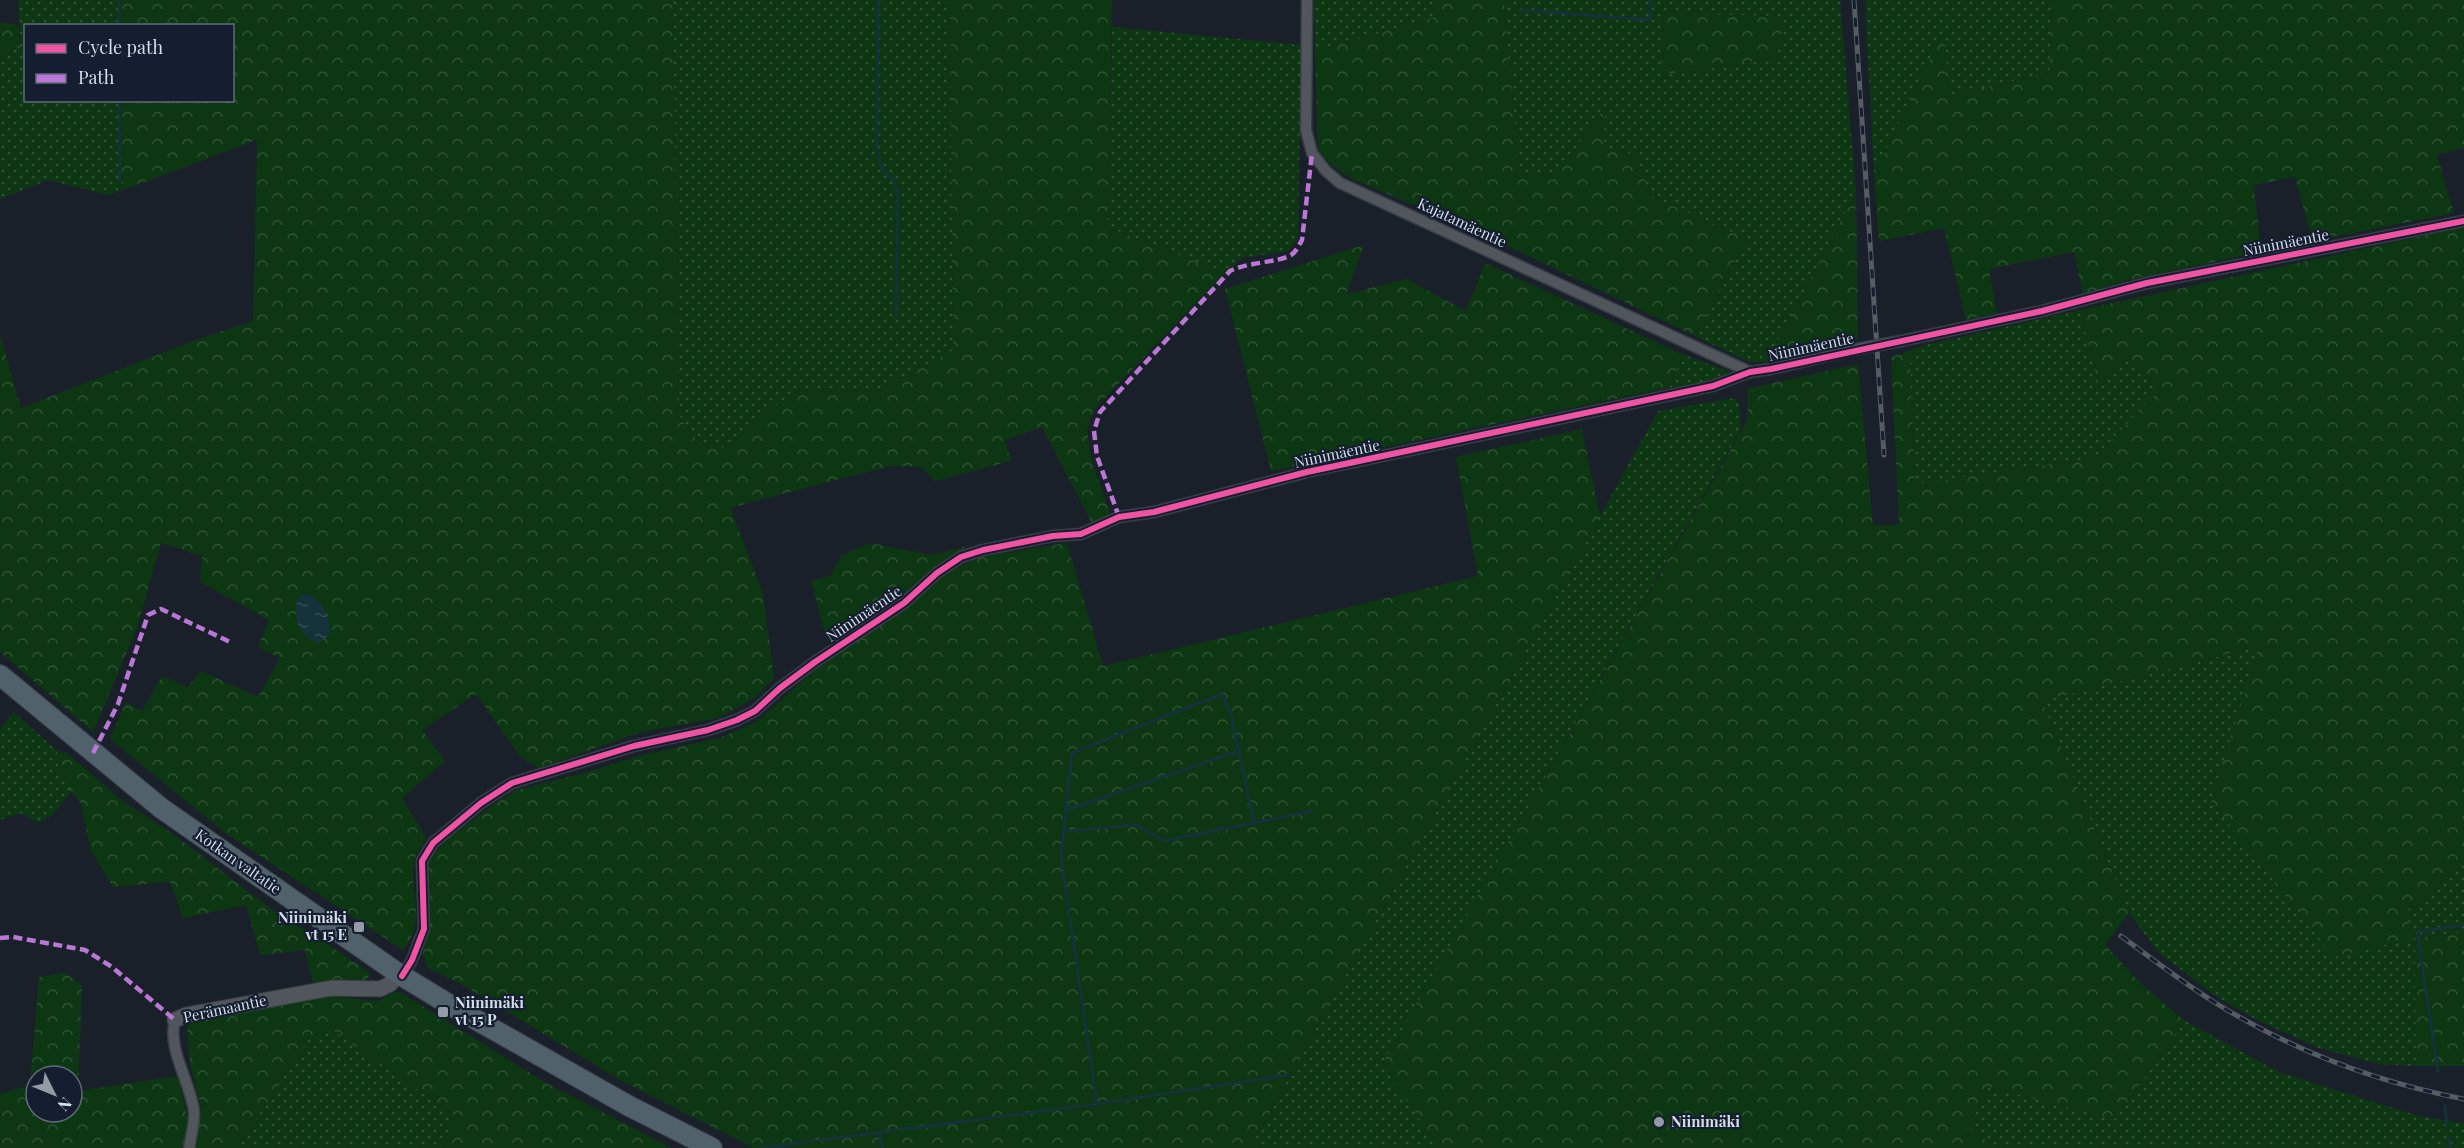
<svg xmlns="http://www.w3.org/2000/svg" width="2464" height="1148" font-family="'Playfair Display',serif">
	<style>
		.grass { fill: url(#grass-dots); fill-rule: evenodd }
		.forest { fill: url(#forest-crowns); fill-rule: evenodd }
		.water { fill: url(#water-ripples) }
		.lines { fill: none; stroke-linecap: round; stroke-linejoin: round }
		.stream { stroke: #133239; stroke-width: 3 }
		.street-casing { stroke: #383c45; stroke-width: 13 }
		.secondary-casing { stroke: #383c45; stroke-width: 17 }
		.highway-casing { stroke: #383c45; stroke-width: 22 }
		.street { stroke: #51555c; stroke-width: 10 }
		.secondary { stroke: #51555c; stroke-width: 15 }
		.highway { stroke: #50616b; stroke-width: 20 }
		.rail-casing { stroke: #565c63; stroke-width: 5 }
		.rail { stroke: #141e30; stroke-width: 3; stroke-dasharray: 9; stroke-linecap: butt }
		.street-bridge-casing { stroke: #383c45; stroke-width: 13; stroke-linecap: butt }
		.street-bridge { stroke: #51555c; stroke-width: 10 }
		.quiet { stroke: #ba77d6; stroke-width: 4.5; stroke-dasharray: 9 4.5; stroke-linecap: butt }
		.cycleway-casing { stroke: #141e30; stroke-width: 10 }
		.cycleway { stroke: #f153a3; stroke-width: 6 }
		.poi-dot { fill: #949ba6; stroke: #141e30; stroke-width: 2 }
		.labels { text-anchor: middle; stroke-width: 4.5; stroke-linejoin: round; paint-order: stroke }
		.street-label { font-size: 15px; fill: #d5dde9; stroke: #141e30 }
		.poi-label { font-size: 15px; font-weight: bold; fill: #d5dde9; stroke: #141e30; text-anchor: start }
	</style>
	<defs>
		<pattern id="grass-dots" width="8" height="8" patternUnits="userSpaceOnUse" patternTransform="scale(1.5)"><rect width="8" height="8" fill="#0d3612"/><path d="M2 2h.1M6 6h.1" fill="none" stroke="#2f5334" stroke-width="1.8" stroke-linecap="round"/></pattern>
		<pattern id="forest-crowns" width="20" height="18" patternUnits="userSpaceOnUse" patternTransform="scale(1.5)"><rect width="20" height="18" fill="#0d3612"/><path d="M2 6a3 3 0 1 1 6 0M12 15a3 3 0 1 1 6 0" fill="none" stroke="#2f5334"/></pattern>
		<pattern id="water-ripples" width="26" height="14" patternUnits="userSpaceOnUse" patternTransform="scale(1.5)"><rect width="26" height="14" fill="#133239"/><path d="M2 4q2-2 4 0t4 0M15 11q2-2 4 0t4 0" fill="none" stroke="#344f56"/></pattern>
	</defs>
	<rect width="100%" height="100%" fill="#1a202a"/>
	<!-- grass -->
	<g class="grass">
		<polygon points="18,0 121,0 121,25 26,26 26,100 122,101 123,190 108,195 48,180 0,199 0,55 21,47"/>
		<path d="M 673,0 L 950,0 L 953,351 L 876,392 L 795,391 L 720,450 C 696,441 690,436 679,414 Z"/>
		<polygon points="1314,0 1435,0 1434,18 1315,51"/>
		<path d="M 1504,0 L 1840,0 L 1856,192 L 1767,362 L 1749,362 L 1695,336 L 1747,239 L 1651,196 L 1636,154 L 1604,149 L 1604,109 L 1557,175 L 1519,175 ZM 1663,15 L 1663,14 L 1785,16 L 1777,57 L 1697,71 L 1662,74 Z"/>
		<polygon points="1865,0 2052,0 2049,73 1950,95 1943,33 1874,174"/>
		<polygon points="1112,27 1301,45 1298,239 1288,251 1242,258 1225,273 1107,227"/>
		<polygon points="2080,310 2099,386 2126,358 2160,389 2094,458 1915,484 1910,364 1926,345"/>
		<polygon points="1684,355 1731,372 1726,379 1667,388"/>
		<polygon points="1735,398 1739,404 1741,429 1548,771 1517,1148 1250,1148 1658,411"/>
		<polygon points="2260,646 2211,802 2415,938 2405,912 2464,865 2464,932 2415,938 2416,1066 2379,1064 2319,1048 2257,1020 2216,996 2159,953 2129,913 2042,701"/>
		<path d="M 14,712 L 57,751 C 56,768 62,777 72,791 L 51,816 L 38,823 L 21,813 L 0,820 L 0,729 Z"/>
		<polygon points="2185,1021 2279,1072 2422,1117 2464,1123 2464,1148 1999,1148 1967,1128 1989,1087 2115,1119"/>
		<polygon points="334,1031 454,1115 444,1148 237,1148 309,1038"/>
	</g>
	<!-- forest -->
	<g class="forest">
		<path d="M 121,0 L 673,0 L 679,414 C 690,436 696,441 719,450 L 795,391 L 876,392 L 953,350 L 950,0 L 1112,0 L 1107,227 L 1225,273 L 1094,409 L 1087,429 L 1091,459 L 1111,517 L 1092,523 L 1042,427 L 1005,440 L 1011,461 L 935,481 L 921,467 L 890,466 L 730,508 L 763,593 L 774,678 L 756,697 L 719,718 L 641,732 L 539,768 L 521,758 L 476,694 L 422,730 L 445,761 L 402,798 L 426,838 C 422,846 415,855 414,864 C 409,897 428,920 403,950 L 228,835 L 110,739 L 126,702 L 142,711 L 162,676 L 188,687 L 201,671 L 258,697 L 280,658 L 258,647 L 269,620 L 200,582 L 202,556 L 161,543 L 137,628 L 93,732 L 0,652 L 0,334 L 21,408 L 201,338 L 253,321 L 257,140 L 123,190 L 122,101 L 232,100 L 232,26 L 121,25 Z"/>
		<polygon points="1435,0 1504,0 1519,174 1557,174 1605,108 1604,149 1636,154 1651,196 1747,239 1695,336 1483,234 1352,179 1332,166 1318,150 1315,51 1433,18"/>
		<polygon points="2052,0 2464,0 2464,148 2437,155 2454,213 2312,241 2295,177 2254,185 2261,252 2123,281 2083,295 2074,252 1989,269 1997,313 1966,320 1944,228 1879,241 1874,174 1944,32 1950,95 2049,73"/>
		<polygon points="1663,14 1785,16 1777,57 1697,71 1661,74"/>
		<polygon points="0,22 18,25 21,47 0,55"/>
		<polygon points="1856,192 1858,339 1767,362"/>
		<polygon points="2464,227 2464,865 2405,912 2415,938 2464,932 2464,1066 2416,1066 2415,938 2334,957 2211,802 2259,646 2042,701 2129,913 2105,945 2141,984 2185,1021 2115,1119 1989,1087 1967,1128 1999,1148 1439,1148 1382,1065 1748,419 1747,389 1858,364 1873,525 1899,525 1891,357 1926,345 1910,364 1915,484 2094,458 2160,389 2126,358 2099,387 2080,310"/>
		<polygon points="1364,245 1346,294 1406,279 1466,311 1485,263 1684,355 1667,388 1271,471 1225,289"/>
		<polygon points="1582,429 1600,517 1250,1148 754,1148 620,1080 463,985 428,968 423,954 429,927 428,862 445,841 493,805 516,790 588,772 642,755 720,738 758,721 816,669 909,606 950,571 981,557 1067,543 1103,666 1478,576 1456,457"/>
		<polygon points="870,543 932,555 967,546 937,565 903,597 827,641 811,581 830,576 842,555"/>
		<polygon points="57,751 67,753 120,799 173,834 279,915 311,933 370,973 367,980 314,986 305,950 260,955 246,905 183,918 170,882 113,887 91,851 81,804 60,775 57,761"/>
		<path d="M 65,973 L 82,985 L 78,1091 L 178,1076 L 188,1120 L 182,1148 L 0,1148 L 0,1094 L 30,1085 L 39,977 ZM 36,1076 L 72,1076 L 72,1112 L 36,1112 Z"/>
		<polygon points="400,992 546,1083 672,1148 444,1148 454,1115 334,1031 309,1039 237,1148 194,1148 202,1110 190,1065 187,1026 194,1021 330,996 378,1001 392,993"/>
	</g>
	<!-- water -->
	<path class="water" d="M 309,594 C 324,601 328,617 331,633 L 319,643 C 298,637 291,614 299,596 Z"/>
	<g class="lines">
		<!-- stream -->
		<g class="stream">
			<polyline points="119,0 119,26"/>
			<polyline points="878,0 877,149 882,170 894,181 898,193 896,316"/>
			<polyline points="1521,10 1650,20 1651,0"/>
			<polyline points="119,100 120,180"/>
			<polyline points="1067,810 1238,751"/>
			<polyline points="1065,831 1138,825 1164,841 1312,811"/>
			<polyline points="2438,1071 2417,932 2464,925"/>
			<polyline points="1097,1104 1061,856 1072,753 1222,694 1231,715 1254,823"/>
			<polyline points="2445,1106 2447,1126"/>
			<polyline points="879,1132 882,1148"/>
			<polyline points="2449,1137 2450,1148"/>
			<polyline points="760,1148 1097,1104 1288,1075"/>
		</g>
		<defs>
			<g id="street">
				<polyline points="1307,0 1306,130 1312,153 1326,171 1340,183 1750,372"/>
				<polyline points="1901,341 2042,311 2147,283 2464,221"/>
				<polyline points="402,976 412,960 424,929 422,861 433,843 481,803 512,783 634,746 708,730 737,720 755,711 780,688 815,662 904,603 937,573 961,557 983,550 1053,536 1081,534 1119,517 1154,512 1307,472 1713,386 1750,372 1771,369 1852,350"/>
				<path d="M 175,1020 C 167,1049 190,1081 194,1111 C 195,1122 191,1137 189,1148"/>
			</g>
			<polyline id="secondary" points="175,1020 186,1015 332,988 380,989 390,984 399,974"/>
			<polyline id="highway" points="0,675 161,808 399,974 450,1005 629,1106 712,1148"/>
		</defs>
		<!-- street casing -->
		<use href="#street" class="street-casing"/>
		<!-- secondary casing -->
		<use href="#secondary" class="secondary-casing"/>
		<!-- highway casing -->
		<use href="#highway" class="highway-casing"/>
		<!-- street -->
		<use href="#street" class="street"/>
		<!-- secondary -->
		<use href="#secondary" class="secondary"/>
		<!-- highway -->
		<use href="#highway" class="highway"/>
		<defs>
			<g id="rail">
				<polyline points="1854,0 1884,455"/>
				<path d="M 2121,936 C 2152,959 2182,982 2214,1002 C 2291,1050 2375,1082 2464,1099"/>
			</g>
		</defs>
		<!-- rail casing -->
		<use href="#rail" class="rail-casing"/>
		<!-- rail -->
		<use href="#rail" class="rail"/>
		<defs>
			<polyline id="street-bridge" points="1852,350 1901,341"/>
		</defs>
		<!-- street-bridge casing -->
		<use href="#street-bridge" class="street-bridge-casing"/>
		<!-- street-bridge -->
		<use href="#street-bridge" class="street-bridge"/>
		<!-- quiet -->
		<g class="quiet">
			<path d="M 1119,517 L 1097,456 L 1094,431 L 1100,412 L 1230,271 C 1248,262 1276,263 1291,255 C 1296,252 1299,245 1302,240 L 1312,153"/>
			<polyline points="93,753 118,704 148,615 161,609 230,642"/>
			<polyline points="0,938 13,937 85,950 112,967 175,1020"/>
		</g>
		<defs>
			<polyline id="cycleway" points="402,976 412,960 424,929 422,861 433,843 481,803 512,783 634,746 708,730 737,720 755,711 780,688 815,662 904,603 937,573 961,557 983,550 1053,536 1081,534 1119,517 1154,512 1307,472 1713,386 1750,372 1771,369 2042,311 2147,283 2464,221"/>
		</defs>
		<!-- cycleway casing -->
		<use href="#cycleway" class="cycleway-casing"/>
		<!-- cycleway -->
		<use href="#cycleway" class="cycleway"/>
	</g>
	<!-- markers -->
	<g class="poi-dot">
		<rect x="353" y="921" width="12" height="12" rx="3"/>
		<rect x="437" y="1006" width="12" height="12" rx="3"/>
		<circle cx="1659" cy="1122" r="6"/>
	</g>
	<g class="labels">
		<!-- street labels -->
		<g class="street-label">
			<text transform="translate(1462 223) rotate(25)" y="5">Kajatamäentie</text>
			<text transform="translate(2286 243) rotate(-11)" y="5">Niinimäentie</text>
			<text transform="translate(1811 347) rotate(-12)" y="5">Niinimäentie</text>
			<text transform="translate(1337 454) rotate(-12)" y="5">Niinimäentie</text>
			<text transform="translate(864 614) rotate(-34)" y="5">Niinimäentie</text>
			<text transform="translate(238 862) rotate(35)" y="5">Kotkan valtatie</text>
			<text transform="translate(225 1009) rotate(-12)" y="5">Perämaantie</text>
		</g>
		<!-- poi labels -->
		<g class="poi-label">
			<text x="347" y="923" text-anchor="end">Niinimäki<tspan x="347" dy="17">vt 15 E</tspan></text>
			<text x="455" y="1008">Niinimäki<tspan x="455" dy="17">vt 15 P</tspan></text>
			<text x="1671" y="1127">Niinimäki</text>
		</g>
	</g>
	<!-- legend -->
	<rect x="24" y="24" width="210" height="78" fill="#141e30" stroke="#616a7a" stroke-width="1.5"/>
	<rect x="36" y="44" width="30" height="9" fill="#f153a3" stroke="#616a7a" stroke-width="1.5"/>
	<text x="78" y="54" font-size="18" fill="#d5dde9">Cycle path</text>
	<rect x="36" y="74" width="30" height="9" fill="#ba77d6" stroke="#616a7a" stroke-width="1.5"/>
	<text x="78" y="84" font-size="18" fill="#d5dde9">Path</text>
	<!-- north arrow -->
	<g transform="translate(54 1094) rotate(133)"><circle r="28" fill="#141e30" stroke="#616a7a" stroke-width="1.5"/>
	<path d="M0-4.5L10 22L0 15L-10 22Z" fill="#949ba6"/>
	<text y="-9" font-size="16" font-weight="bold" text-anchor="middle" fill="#d5dde9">N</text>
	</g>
</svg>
